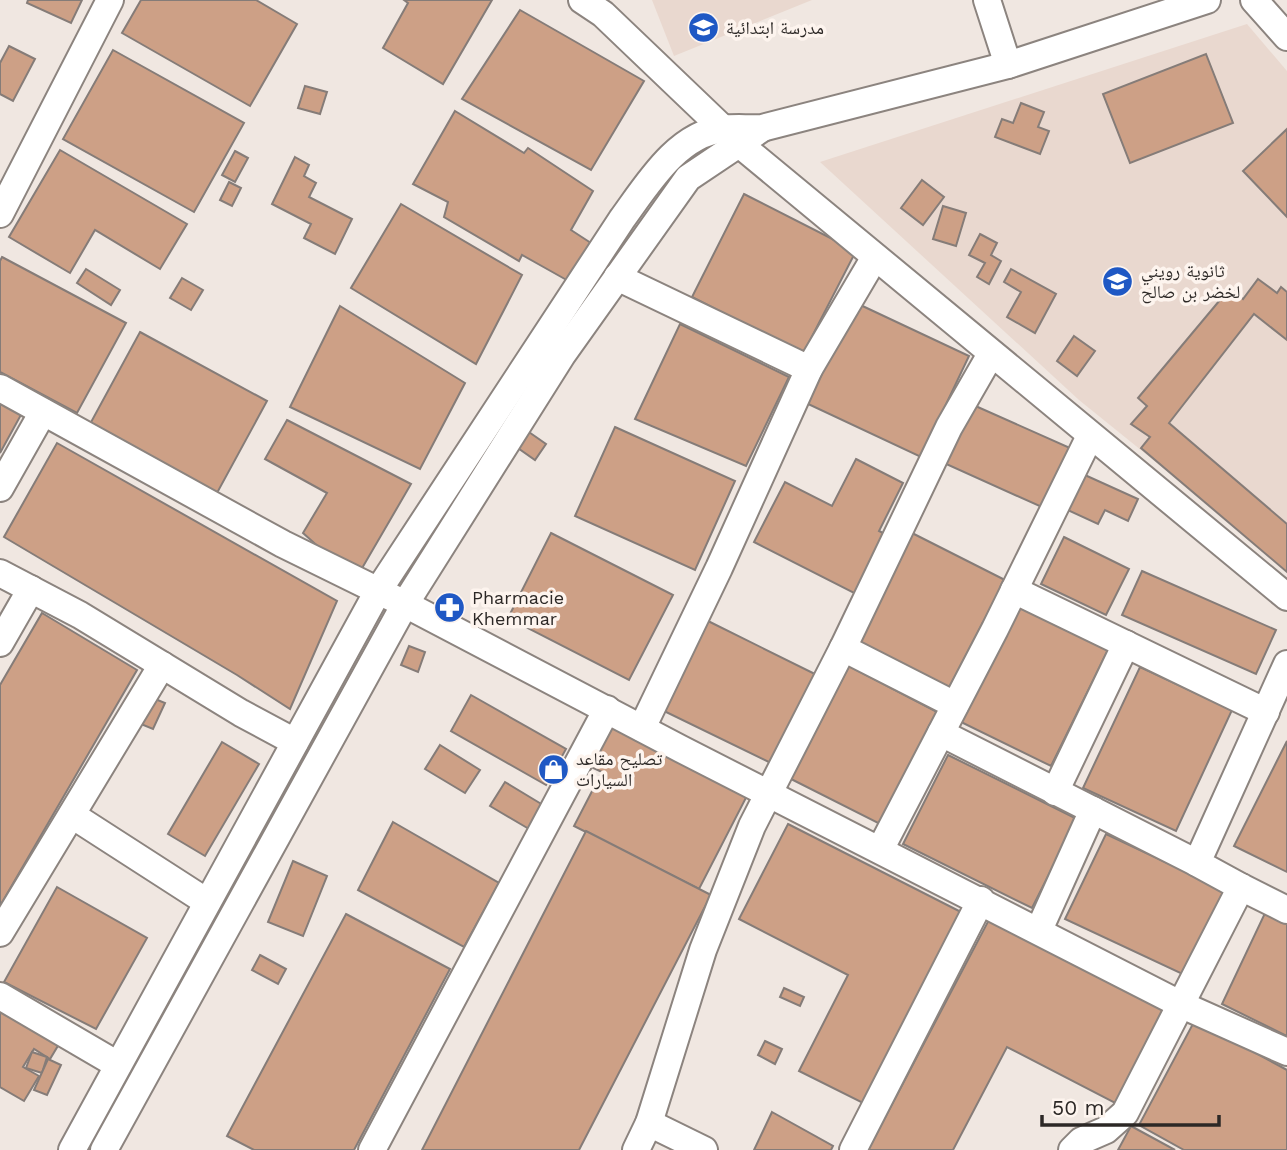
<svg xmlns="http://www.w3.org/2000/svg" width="1287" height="1150" font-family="'Work Sans','Noto Naskh Arabic',sans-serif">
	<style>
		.built { fill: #e9d8cf }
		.building { fill: #cda086; stroke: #857c78; stroke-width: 2 }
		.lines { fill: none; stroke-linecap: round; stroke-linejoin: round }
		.minor-casing { stroke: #8c847f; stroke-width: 30 }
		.minor { stroke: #fff; stroke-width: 26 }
		.labels { text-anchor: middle; stroke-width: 7; stroke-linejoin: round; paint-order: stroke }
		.poi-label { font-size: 18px; fill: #2c2826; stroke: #fdf4ee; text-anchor: start }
	</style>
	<rect width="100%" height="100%" fill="#f0e7e1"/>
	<!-- built -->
	<g class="built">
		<polygon points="652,0 812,0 674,56"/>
		<polygon points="1247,24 1287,71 1287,568 1079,400 820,162"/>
	</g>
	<!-- building -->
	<g class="building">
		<polygon points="28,0 82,0 71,23 27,3"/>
		<polygon points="141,0 256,0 297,24 250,106 122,33"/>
		<polygon points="404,0 492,0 443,84 383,48 408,3"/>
		<polygon points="520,10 644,81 591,170 462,99"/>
		<polygon points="9,46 35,59 13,101 0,94 0,63"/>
		<polygon points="113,50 244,123 194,212 63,139"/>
		<polygon points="1206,54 1233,123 1130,163 1103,94"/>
		<polygon points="305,86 327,92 320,114 298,108"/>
		<polygon points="1021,103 1044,112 1038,127 1049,131 1040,154 995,137 1002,119 1013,123"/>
		<polygon points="455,111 524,153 528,148 593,191 571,230 594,245 572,283 522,255 519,261 444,217 448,202 413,184"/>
		<polygon points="1287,129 1287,217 1243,171"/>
		<polygon points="60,150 187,224 160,269 95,230 70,273 9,237"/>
		<polygon points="235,151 248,158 235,182 222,175"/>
		<polygon points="295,157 309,165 304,176 316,183 309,197 352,219 335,254 304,238 311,224 272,204"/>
		<polygon points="922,180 944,197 923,225 901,208"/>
		<polygon points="229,182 241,188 232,206 220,200"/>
		<polygon points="744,194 856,251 803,354 692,297"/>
		<polygon points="401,204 522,275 476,364 351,288"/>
		<polygon points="943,206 966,213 956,246 933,239"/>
		<polygon points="980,234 997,243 991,255 1001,261 989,284 977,277 985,263 969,255"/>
		<polygon points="2,257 126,323 77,413 0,372 0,261"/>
		<polygon points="86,269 120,290 111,305 77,283"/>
		<polygon points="1011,269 1056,294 1035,333 1007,317 1021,292 1004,282"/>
		<polygon points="182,278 203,290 191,310 170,298"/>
		<polygon points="1258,279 1277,293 1281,287 1287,292 1287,340 1254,314 1169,423 1287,524 1287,572 1141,448 1150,437 1131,424 1147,406 1138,398 1230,288 1243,299"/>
		<polygon points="854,302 969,356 921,457 806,403"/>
		<polygon points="340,306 465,383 420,469 290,407"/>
		<polygon points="680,324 789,377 746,466 635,419"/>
		<polygon points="140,332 267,401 217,493 90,424"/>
		<polygon points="1074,336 1095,351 1077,376 1057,361"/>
		<polygon points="0,401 22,413 0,453"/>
		<polygon points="971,404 1070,448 1044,508 944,463"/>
		<polygon points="287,420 411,484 361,570 322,550 303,533 327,493 265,459"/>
		<polygon points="615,427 735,481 695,570 575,516"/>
		<polygon points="526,430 546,444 535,460 515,446"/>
		<polygon points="57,443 337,601 290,709 237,675 4,537"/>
		<polygon points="856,459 903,483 879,531 889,536 858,595 754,542 785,482 832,506"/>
		<polygon points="1076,471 1138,499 1128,521 1105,510 1098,524 1059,506"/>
		<polygon points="551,533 673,595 629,680 508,618"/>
		<polygon points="912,533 1005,580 947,692 854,645"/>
		<polygon points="1064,537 1129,569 1106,615 1041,584"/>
		<polygon points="1142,571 1276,630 1256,674 1122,615"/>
		<polygon points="1020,602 1110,646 1051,766 961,722"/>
		<polygon points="42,613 137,670 0,906 0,685"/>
		<polygon points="708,621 821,677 777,766 664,711"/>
		<polygon points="409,646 425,652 418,672 401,665"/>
		<polygon points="849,666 941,714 884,826 791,779"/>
		<polygon points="1140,667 1232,710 1176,831 1083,788"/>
		<polygon points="471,695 566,749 546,785 451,731"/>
		<polygon points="148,696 165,703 153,729 136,722"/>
		<polygon points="612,717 751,788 699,889 574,826 602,772 587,765"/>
		<polygon points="1287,741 1287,872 1234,846"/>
		<polygon points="222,742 259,764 205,856 168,834"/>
		<polygon points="440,745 480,770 465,793 425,769"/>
		<polygon points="948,755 1077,819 1032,908 903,844"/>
		<polygon points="505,782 543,805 529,829 490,806"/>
		<polygon points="393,822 499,883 464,947 358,890"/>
		<polygon points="788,824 961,912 863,1103 799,1071 848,975 739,919"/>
		<polygon points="586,831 711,895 579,1150 422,1150"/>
		<polygon points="1106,834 1231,893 1191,978 1065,919"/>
		<polygon points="293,861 327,876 303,936 268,922"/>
		<polygon points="57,887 147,938 96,1029 4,982"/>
		<polygon points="1266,911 1287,921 1287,1036 1222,1004"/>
		<polygon points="346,914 450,969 354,1150 254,1150 227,1136"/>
		<polygon points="992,914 1170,1008 1119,1105 1007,1047 953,1150 868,1150"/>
		<polygon points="260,955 286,969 278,984 252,970"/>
		<polygon points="784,988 804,997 800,1006 780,997"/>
		<polygon points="0,1010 59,1044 50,1059 34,1049 23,1067 39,1076 24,1101 0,1087"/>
		<polygon points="1195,1020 1287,1070 1287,1150 1184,1150 1139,1125"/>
		<polygon points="765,1041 782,1049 775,1064 758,1055"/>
		<polygon points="32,1052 47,1057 42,1073 26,1068"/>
		<polygon points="48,1059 61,1065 47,1095 34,1090"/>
		<polygon points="772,1112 833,1146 831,1150 754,1150"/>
		<polygon points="1131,1126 1175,1150 1118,1150"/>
	</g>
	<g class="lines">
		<defs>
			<g id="minor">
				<polyline points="582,0 603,14 738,143 1287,597"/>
				<polyline points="987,0 1008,65"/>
				<polyline points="1254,0 1287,37"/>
				<polyline points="0,214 110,0"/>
				<polyline points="617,277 809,369"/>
				<polyline points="0,388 283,544 405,604 681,749 1182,1005 1287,1052"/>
				<polyline points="0,488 43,412"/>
				<polyline points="0,573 80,615 241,713 295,742"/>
				<polyline points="1014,590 1266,712"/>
				<polyline points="0,643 31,589"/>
				<polyline points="843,648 955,705"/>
				<polyline points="642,728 719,568 809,369 875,257"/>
				<polyline points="941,733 1197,863"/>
				<polyline points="1055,792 1126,644"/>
				<polyline points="72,815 207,902"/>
				<polyline points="880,850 995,629 1090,436"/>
				<polyline points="1241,887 1287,910"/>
				<polyline points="1039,930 1093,810"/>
				<polyline points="0,933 162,665"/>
				<polyline points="0,996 118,1065"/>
				<polyline points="649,1123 704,1150"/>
				<path d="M 72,1150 L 378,591 L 622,219 C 647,185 677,134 723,129 C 736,127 749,129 762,128 L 1008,65 L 1207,0"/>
				<polyline points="104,1150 405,604 562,355 688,178 761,129"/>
				<polyline points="372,1150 607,709"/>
				<polyline points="636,1150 649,1123 703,950 752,826 843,648 949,427 991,354"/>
				<polyline points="853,1150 981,900"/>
				<polyline points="1072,1150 1081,1141 1106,1130 1125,1113 1241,887 1197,863 1287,664"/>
			</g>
		</defs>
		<!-- minor casing -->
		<use href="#minor" class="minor-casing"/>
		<!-- minor -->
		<use href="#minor" class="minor"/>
	</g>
	<!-- icons -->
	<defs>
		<symbol id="school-disc" viewBox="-11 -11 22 22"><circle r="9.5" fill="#1f58c4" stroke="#fdf4ee"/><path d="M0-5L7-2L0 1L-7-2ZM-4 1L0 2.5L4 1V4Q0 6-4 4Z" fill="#fff"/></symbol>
		<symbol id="pharmacy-disc" viewBox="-11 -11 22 22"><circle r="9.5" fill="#1f58c4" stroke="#fdf4ee"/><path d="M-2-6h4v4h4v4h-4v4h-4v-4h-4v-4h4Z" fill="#fff"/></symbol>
		<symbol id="shop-disc" viewBox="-11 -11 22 22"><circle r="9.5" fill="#1f58c4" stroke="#fdf4ee"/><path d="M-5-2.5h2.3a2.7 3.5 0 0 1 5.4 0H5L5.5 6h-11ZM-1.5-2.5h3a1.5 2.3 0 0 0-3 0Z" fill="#fff"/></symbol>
	</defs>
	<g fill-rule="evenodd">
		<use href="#school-disc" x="686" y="10" width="35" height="35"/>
		<use href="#school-disc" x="1100" y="264" width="35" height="35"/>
		<use href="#pharmacy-disc" x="432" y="590" width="35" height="35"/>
		<use href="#shop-disc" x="536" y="752" width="35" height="35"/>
	</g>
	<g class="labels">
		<!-- poi labels -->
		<g class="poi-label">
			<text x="726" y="34">مدرسة ابتدائية</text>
			<text x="1141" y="277">ثانوية رويني<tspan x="1141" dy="21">لخضر بن صالح</tspan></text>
			<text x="472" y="604">Pharmacie<tspan x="472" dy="21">Khemmar</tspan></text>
			<text x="576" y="765">تصليح مقاعد<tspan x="576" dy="21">السيارات</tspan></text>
		</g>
	</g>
	<!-- scale -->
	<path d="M1042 1115v10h177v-10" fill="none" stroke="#2c2826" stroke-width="3.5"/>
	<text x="1052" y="1115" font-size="21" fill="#2c2826" stroke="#fdf4ee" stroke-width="5" paint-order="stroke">50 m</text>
</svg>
